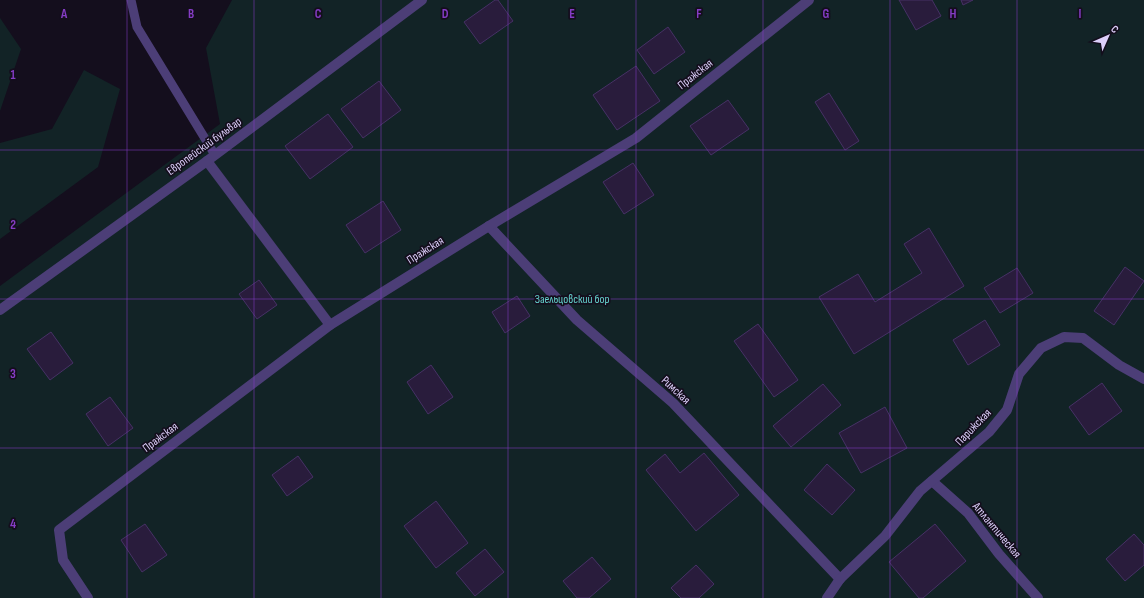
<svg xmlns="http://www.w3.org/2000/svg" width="1144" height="598" font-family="'Sofia Sans Condensed',sans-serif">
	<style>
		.green { fill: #122326 }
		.building { fill: #291c3c; stroke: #463165 }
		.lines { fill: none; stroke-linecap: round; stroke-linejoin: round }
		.lane { stroke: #4c3e77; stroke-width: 9 }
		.street { stroke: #4c3e77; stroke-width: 10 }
		.grid { fill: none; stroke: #853cc5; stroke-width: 1; stroke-opacity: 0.55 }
		.labels { text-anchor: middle; stroke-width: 3.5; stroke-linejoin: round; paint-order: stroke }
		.street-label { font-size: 12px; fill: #ddcffa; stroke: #140e1d }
		.park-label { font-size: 12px; fill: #64d1cc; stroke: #140e1d }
		.grid-label { font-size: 13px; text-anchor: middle; font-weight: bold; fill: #853cc5; stroke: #140e1d; stroke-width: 3.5; stroke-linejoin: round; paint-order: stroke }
	</style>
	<rect width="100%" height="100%" fill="#140e1d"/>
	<!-- green -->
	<g class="green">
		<polygon points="232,0 1144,0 1144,598 0,598 0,286 220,124 206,48"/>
		<polygon points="0,18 21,49 0,111"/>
		<polygon points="84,70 120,89 98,167 0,239 0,143 52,129"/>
	</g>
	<!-- building -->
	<g class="building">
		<polygon points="495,0 498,0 513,21 480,44 464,22"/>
		<polygon points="899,0 932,0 941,16 916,30"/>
		<polygon points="961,0 973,0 963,5"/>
		<polygon points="668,27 685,52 654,74 637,50"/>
		<polygon points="636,66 660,101 617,130 593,95"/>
		<polygon points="379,81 401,110 363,138 341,109"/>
		<polygon points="829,93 859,141 845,150 815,102"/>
		<polygon points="728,100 749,129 711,155 690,126"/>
		<polygon points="328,114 353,147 310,179 285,146"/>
		<polygon points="633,163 654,195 624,214 603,182"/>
		<polygon points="383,201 401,230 365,253 346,225"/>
		<polygon points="929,228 964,286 854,354 819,297 858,274 875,302 922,273 904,244"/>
		<polygon points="1125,267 1144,281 1114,325 1094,311"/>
		<polygon points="1017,268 1033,293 1000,313 984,288"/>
		<polygon points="259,280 277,305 257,319 239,294"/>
		<polygon points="517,296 530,316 505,333 492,312"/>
		<polygon points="985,320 1000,345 968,365 953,340"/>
		<polygon points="758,324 798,380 774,397 734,341"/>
		<polygon points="51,332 73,363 50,380 27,349"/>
		<polygon points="431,365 453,397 428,414 407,382"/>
		<polygon points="1102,383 1122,411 1089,435 1069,407"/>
		<polygon points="823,384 841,405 791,447 773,426"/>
		<polygon points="110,397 133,428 108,446 86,414"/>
		<polygon points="885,407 907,448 861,473 839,433"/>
		<polygon points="704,453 739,495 696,531 646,470 665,454 680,473"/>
		<polygon points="298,456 313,477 287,496 272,475"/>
		<polygon points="827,464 855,490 832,515 804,490"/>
		<polygon points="436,501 468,543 436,568 404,526"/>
		<polygon points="145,524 167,555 142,572 121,540"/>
		<polygon points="935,524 966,561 923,598 919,598 889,562"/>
		<polygon points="1134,534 1144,545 1144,565 1125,581 1106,559"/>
		<polygon points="485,549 504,572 475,596 456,573"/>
		<polygon points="592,557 611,579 589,598 577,598 563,581"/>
		<polygon points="696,565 714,584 699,598 681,598 671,588"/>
	</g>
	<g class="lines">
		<!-- lane -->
		<polyline class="lane" points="131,0 137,27 215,155"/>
		<!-- street -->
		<g class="street">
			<polyline points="207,161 330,325"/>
			<polyline points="489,226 577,320 673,403 840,579"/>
			<polyline points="0,310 207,161 422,0"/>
			<polyline points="932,481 968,513 999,554 1038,598"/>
			<polyline points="88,598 63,560 59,530 330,325 489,226 636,138 809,0"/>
			<polyline points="827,598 840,579 885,536 920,491 989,432 1007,410 1019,374 1041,348 1064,337 1083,338 1119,365 1144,379"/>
		</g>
	</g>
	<!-- grid -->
	<path class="grid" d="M 127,0 L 127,598M 254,0 L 254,598M 381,0 L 381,598M 508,0 L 508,598M 636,0 L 636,598M 763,0 L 763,598M 890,0 L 890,598M 1017,0 L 1017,598M 0,150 L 1144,150M 0,299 L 1144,299M 0,448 L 1144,448"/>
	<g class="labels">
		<!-- street labels -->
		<g class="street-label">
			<text transform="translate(695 74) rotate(-38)" y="4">Пражская</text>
			<text transform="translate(204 146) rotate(-36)" y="4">Европейский бульвар</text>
			<text transform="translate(425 250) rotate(-32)" y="4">Пражская</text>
			<text transform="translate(676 390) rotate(43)" y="4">Римская</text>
			<text transform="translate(973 427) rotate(-46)" y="4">Парижская</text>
			<text transform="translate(160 437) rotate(-37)" y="4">Пражская</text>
			<text transform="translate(997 530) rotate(50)" y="4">Атлантическая</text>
		</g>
		<!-- park labels -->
		<g class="park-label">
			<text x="572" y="303">Заельцовский бор</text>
		</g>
	</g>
	<g class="grid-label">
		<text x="64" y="18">A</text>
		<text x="191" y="18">B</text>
		<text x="318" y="18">C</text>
		<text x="445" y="18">D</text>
		<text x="572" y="18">E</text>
		<text x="699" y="18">F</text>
		<text x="826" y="18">G</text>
		<text x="953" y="18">H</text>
		<text x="1080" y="18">I</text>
		<text x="13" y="79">1</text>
		<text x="13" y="229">2</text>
		<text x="13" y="378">3</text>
		<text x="13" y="528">4</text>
	</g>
	<!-- north arrow -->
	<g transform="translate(1108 36) rotate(45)" stroke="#140e1d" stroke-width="3" paint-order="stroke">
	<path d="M0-3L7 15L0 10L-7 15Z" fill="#ddcffa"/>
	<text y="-6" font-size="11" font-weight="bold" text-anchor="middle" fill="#ddcffa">С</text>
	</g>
</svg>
